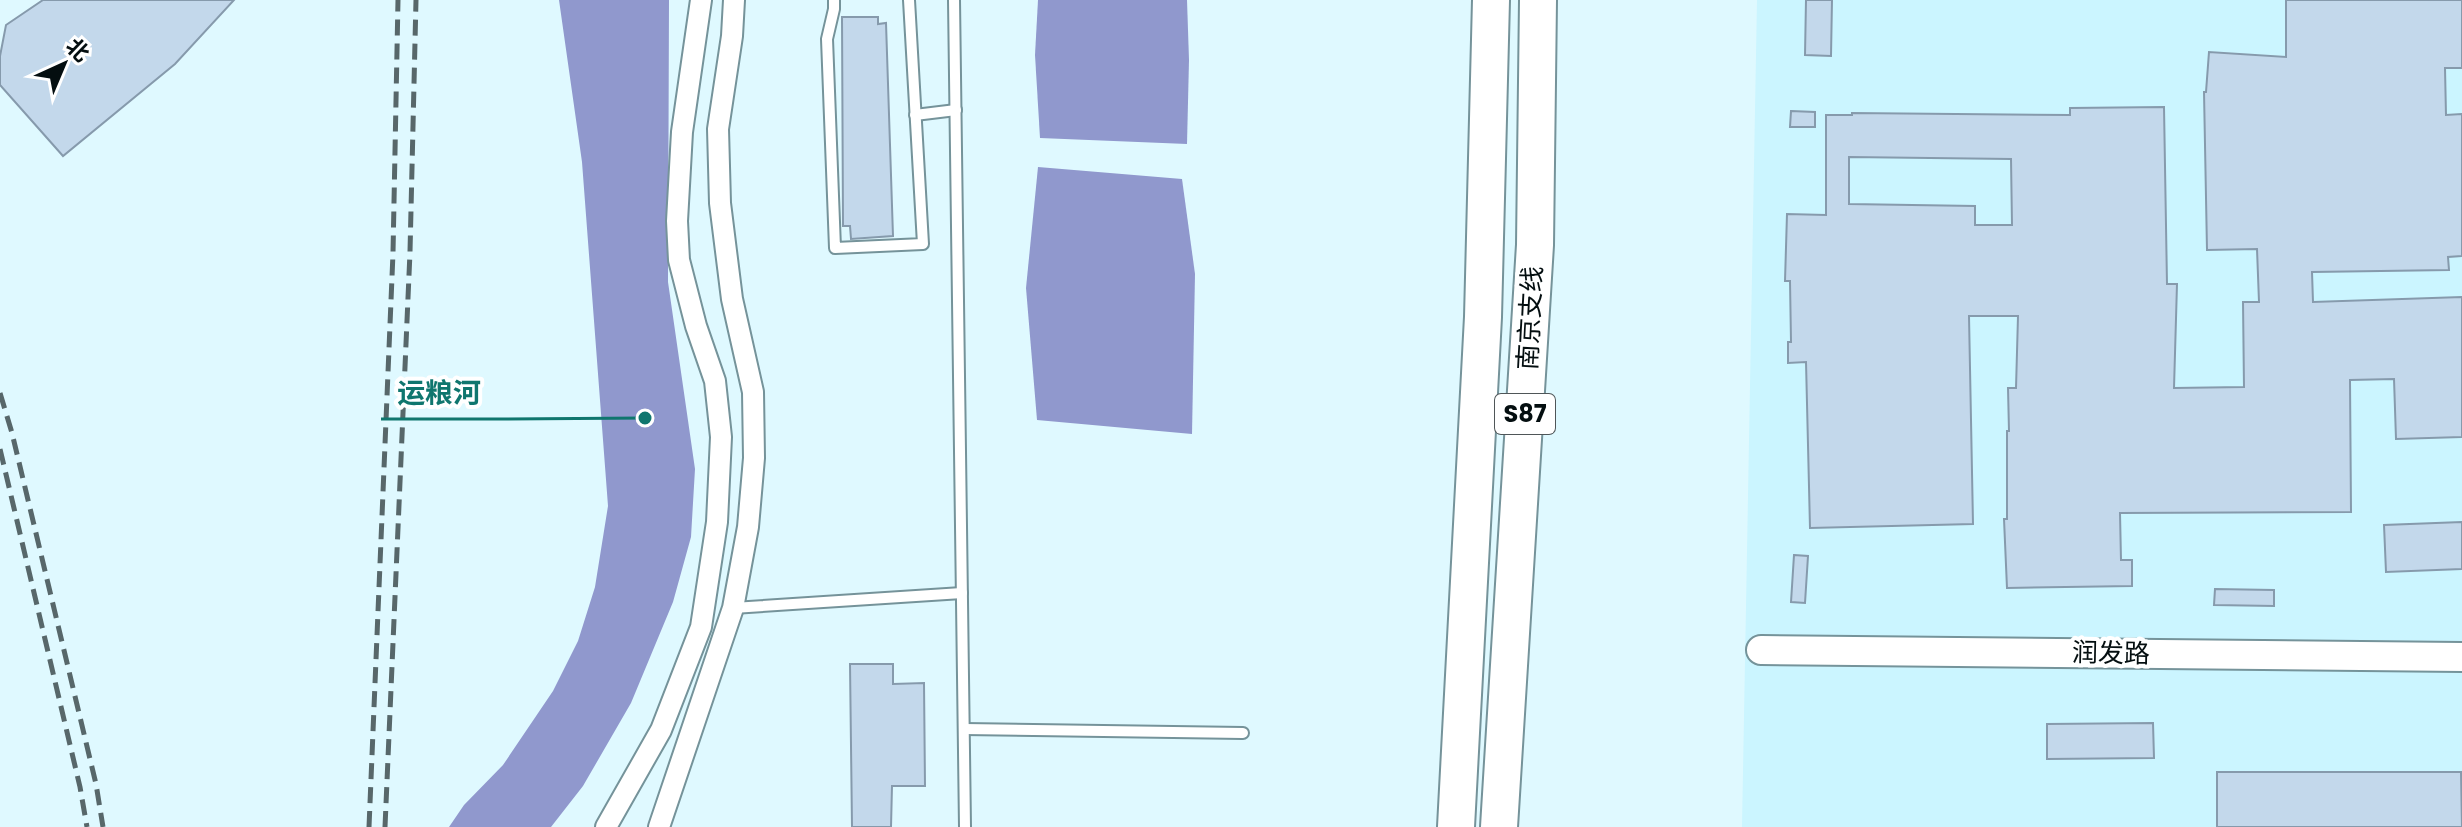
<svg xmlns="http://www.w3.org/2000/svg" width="2462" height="827" font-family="Poppins,'Noto Sans SC',sans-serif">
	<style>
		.built { fill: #cbf5ff }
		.water { fill: #9098cd }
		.building { fill: #c3d8eb; stroke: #869aac; stroke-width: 2; fill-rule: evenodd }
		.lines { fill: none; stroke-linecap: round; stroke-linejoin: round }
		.lane-casing { stroke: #75939a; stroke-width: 14 }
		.street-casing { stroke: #75939a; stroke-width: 24 }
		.secondary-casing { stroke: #75939a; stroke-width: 32 }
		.highway-casing { stroke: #75939a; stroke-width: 40 }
		.lane { stroke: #fff; stroke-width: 10 }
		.street { stroke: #fff; stroke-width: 20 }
		.secondary { stroke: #fff; stroke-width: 28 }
		.highway { stroke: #fff; stroke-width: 36 }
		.rail { stroke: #57676a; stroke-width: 5; stroke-dasharray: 16 8; stroke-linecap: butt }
		.labels { text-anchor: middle; stroke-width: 8; stroke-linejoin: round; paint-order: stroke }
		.shield { fill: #fff; stroke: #4f5658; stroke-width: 2 }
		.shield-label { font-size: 24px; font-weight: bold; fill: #040e10 }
		.street-label { font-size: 26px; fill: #040e10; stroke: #fff }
		.leader { fill: none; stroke: #0f766e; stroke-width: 3 }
		.callout-dot { fill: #0f766e; stroke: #fff; stroke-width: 3 }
		.callout-label { font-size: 28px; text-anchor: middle; font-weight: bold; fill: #0f766e; stroke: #fff; stroke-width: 8; stroke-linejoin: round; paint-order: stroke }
	</style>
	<rect width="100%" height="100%" fill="#dff9ff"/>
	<!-- built -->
	<polygon class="built" points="1757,0 2462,0 2462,827 1742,827"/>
	<!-- water -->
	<g class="water">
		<polygon points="559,0 669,0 668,282 695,469 691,537 673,602 631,703 583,786 551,827 449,827 464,805 503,765 553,691 578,641 595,587 608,506 582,162"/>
		<polygon points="1038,0 1187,0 1189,60 1187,144 1040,138 1035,55"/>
		<polygon points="1038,167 1182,179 1195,274 1192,434 1037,420 1026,288"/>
	</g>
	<!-- building -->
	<g class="building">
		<polygon points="43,0 234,0 175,64 63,156 0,85 0,56 6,25"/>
		<polygon points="1806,0 1832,0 1831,56 1805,55"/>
		<path d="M 2286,0 L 2462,0 L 2462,68 L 2445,68 L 2446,115 L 2462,114 L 2462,256 L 2448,257 L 2449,270 L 2312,272 L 2313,302 L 2462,297 L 2462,437 L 2396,439 L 2394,379 L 2350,380 L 2351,512 L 2120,513 L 2121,560 L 2132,560 L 2132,586 L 2007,588 L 2004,519 L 2007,519 L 2007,431 L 2009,431 L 2008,388 L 2016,388 L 2018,316 L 1969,316 L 1973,524 L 1810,528 L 1806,362 L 1788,363 L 1788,342 L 1791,342 L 1790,281 L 1785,281 L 1787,214 L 1826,215 L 1826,115 L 1852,115 L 1852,113 L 2070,115 L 2070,108 L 2164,107 L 2167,284 L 2177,284 L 2174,388 L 2244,387 L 2243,302 L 2259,302 L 2257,249 L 2207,250 L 2204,92 L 2206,92 L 2209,52 L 2286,57 ZM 1849,157 L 2011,159 L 2012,225 L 1975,225 L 1975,206 L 1849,204 Z"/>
		<polygon points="842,17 878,17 878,24 886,23 893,236 851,239 850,226 843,226"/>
		<polygon points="1791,111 1815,112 1815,127 1790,127"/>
		<polygon points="2462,522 2462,569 2386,572 2384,525"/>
		<polygon points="1794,555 1808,556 1805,603 1791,602"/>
		<polygon points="2215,589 2274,590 2274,606 2214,605"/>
		<polygon points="850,664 893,664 893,684 924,683 925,786 892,786 891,827 852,827"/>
		<polygon points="2153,723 2154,758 2047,759 2047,724"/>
		<polygon points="2217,772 2461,772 2462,827 2217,827"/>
	</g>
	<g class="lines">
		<defs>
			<g id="lane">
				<polyline points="834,0 834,9 827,39 835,248 923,244 909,0"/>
				<polyline points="954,0 965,827"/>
				<polyline points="915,115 956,110"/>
				<polyline points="733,608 962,593"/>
				<polyline points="964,729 1243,733"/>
			</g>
			<g id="street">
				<polyline points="606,827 661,730 701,627 717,522 721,437 715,381 696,326 679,260 677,221 682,132 701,0"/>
				<polyline points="659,827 733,608 748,527 754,458 753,392 732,299 720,203 718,129 732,36 734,0"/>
			</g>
			<polyline id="secondary" points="1761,650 2462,657"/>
			<g id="highway">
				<polyline points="1456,827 1483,317 1491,0"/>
				<polyline points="1499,827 1535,245 1538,0"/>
			</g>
		</defs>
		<!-- lane casing -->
		<use href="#lane" class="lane-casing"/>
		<!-- street casing -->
		<use href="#street" class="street-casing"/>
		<!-- secondary casing -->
		<use href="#secondary" class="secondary-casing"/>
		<!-- highway casing -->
		<use href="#highway" class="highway-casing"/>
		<!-- lane -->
		<use href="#lane" class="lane"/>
		<!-- street -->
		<use href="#street" class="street"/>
		<!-- secondary -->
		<use href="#secondary" class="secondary"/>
		<!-- highway -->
		<use href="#highway" class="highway"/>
		<!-- rail -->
		<g class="rail">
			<polyline points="0,393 12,433 96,784 103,827"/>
			<polyline points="0,449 80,787 87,827"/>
			<polyline points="369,827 393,253 398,0"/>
			<polyline points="385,827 410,252 416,0"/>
		</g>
	</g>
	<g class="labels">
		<!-- shield labels -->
		<rect class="shield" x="1495" y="394" width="60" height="40" rx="6"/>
		<g class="shield-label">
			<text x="1525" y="422">S87</text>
		</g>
		<!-- street labels -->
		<g class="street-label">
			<text transform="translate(1530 318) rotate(-87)" y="9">南京支线</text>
			<text transform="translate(2111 653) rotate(1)" y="9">润发路</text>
		</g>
	</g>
	<!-- callouts -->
	<path class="leader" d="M645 418L497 419H381"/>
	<circle class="callout-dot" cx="645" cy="418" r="8"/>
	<g class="callout-label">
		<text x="439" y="403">运粮河</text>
	</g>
	<!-- north arrow -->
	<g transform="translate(64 64) rotate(44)" stroke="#ffffff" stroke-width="6" paint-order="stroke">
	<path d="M0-6L14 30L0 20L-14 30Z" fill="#040e10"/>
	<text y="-12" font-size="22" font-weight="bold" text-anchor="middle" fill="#040e10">北</text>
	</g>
</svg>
